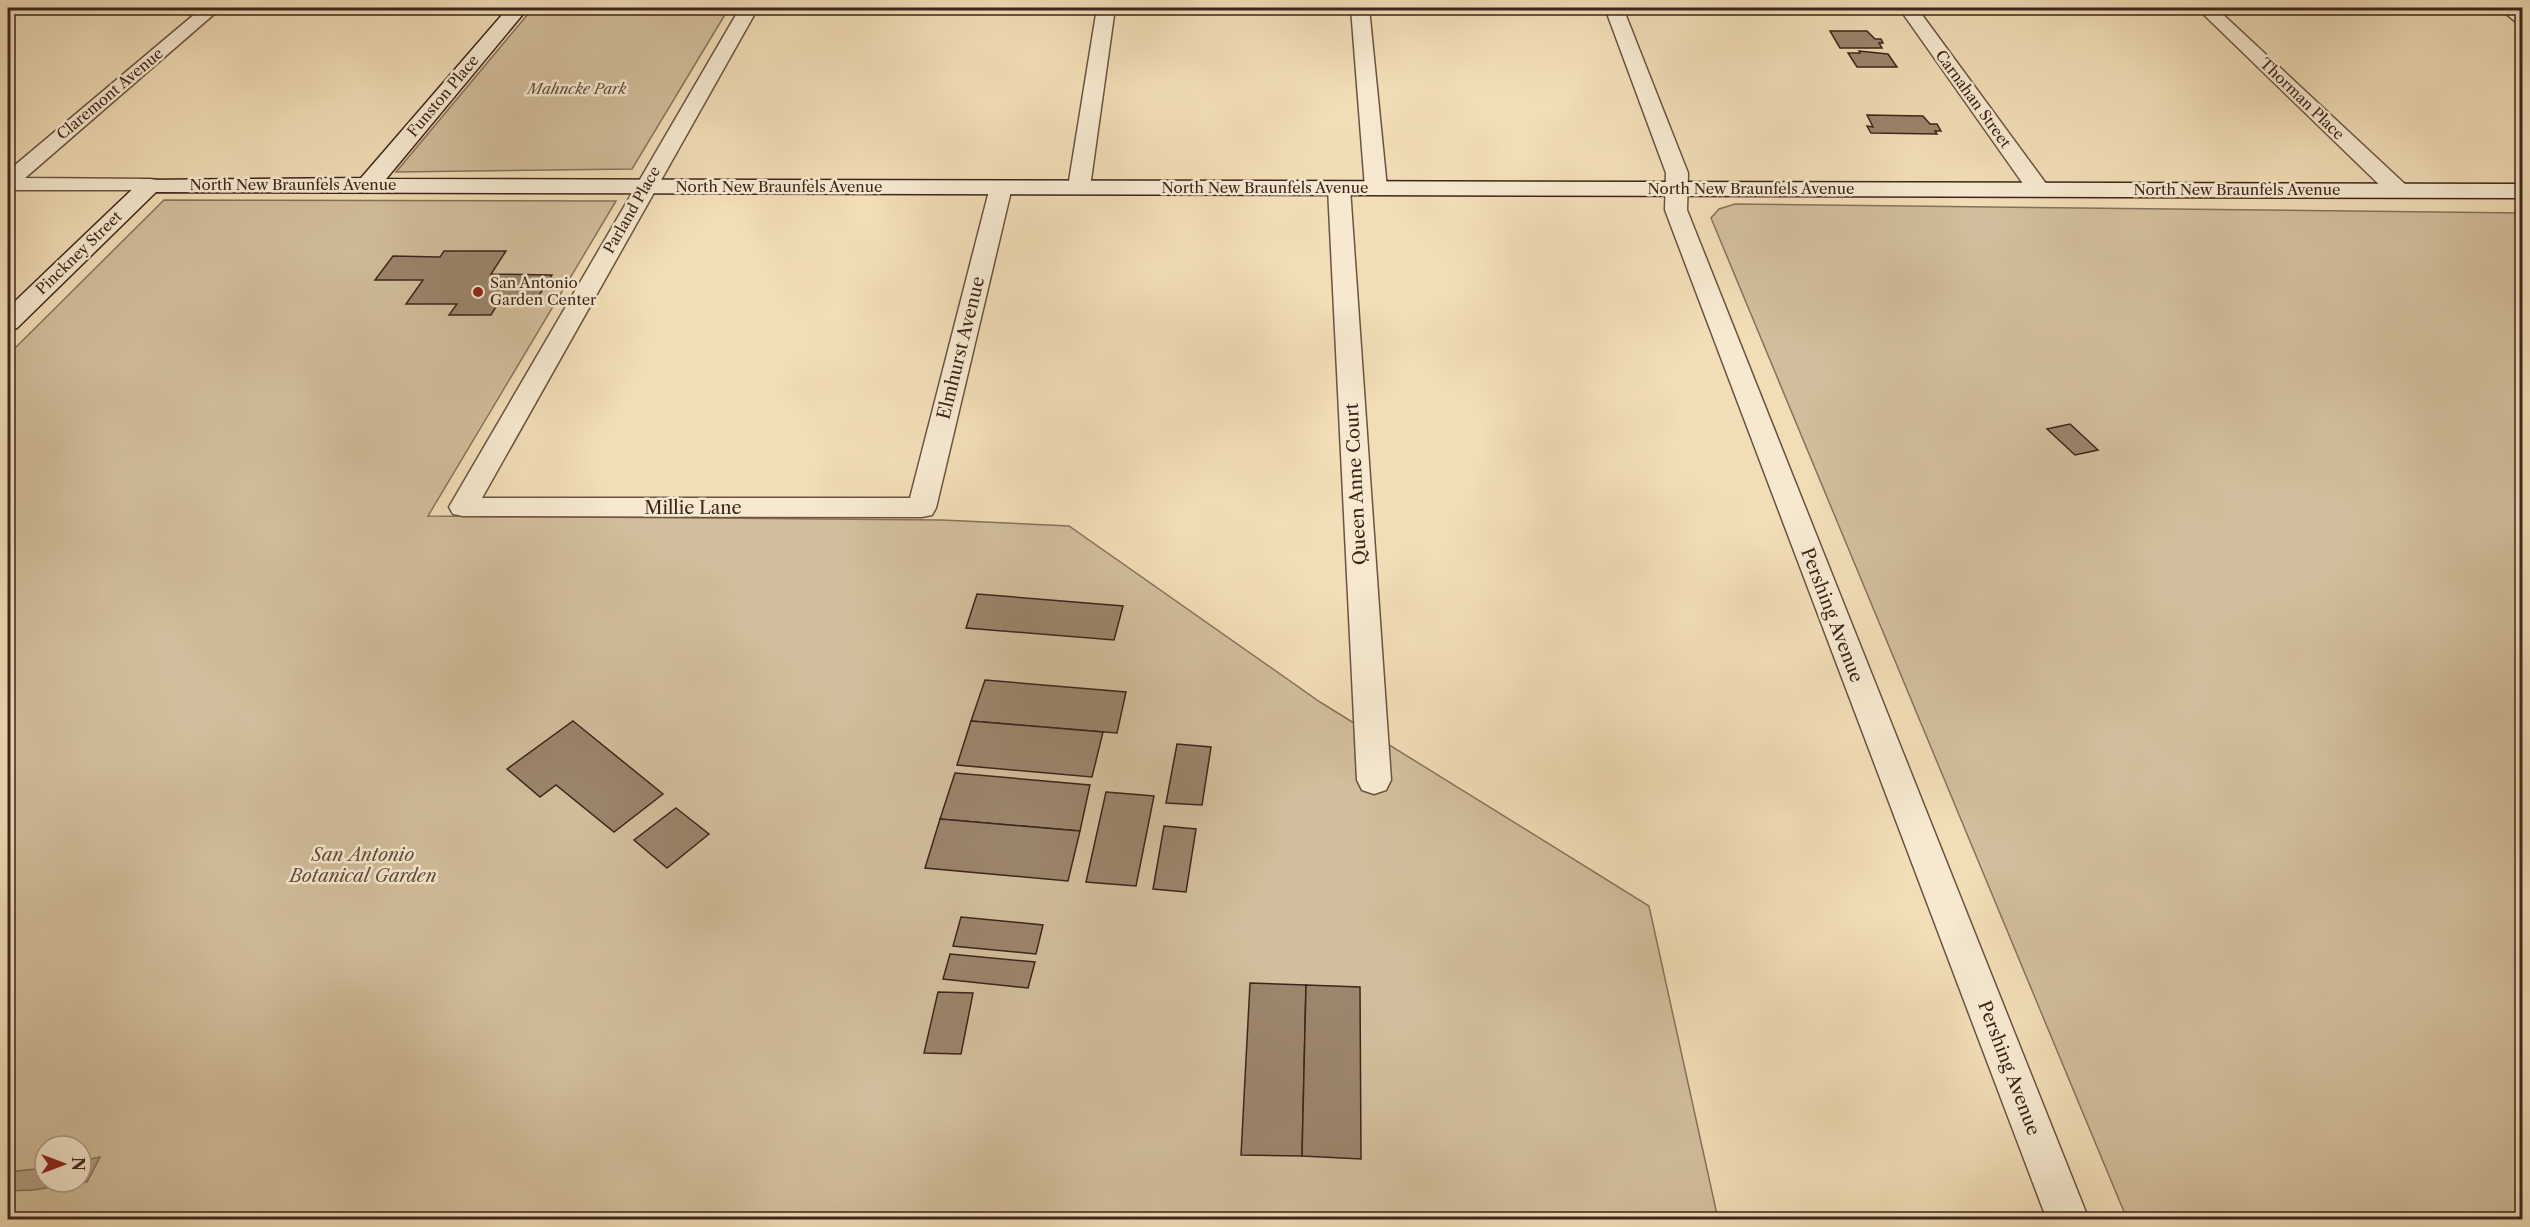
<svg xmlns="http://www.w3.org/2000/svg" width="2530" height="1227" font-family="'Libre Caslon Text',serif">
	<style>
		.green { fill: #d2be9c; stroke: #88725c; stroke-width: 1.5; fill-rule: evenodd }
		.water { fill: #b49e82; stroke: #846e59; stroke-width: 1.5 }
		.building { fill: #9b856c; stroke: #3d251c; stroke-width: 1.5 }
		.lines { fill: none; stroke-linecap: round; stroke-linejoin: round }
		.street-casing { stroke: #6a5342; stroke-width: 3 }
		.secondary-casing { stroke: #3d251c; stroke-width: 3 }
		.street { fill: #f6e9d0; fill-rule: evenodd }
		.secondary { fill: #f6e9d0; fill-rule: evenodd }
		.poi-dot { fill: #8f2418; stroke: #f6e9d0; stroke-width: 2 }
		.labels { text-anchor: middle; stroke-width: 5; stroke-linejoin: round; paint-order: stroke }
		.far-park-label { font-size: 15px; font-style: italic; fill: #624b3c; stroke: #f6e9d0 }
		.far-street-label { font-size: 15px; fill: #3d251c; stroke: #f6e9d0 }
		.far-poi-label { font-size: 15px; fill: #3d251c; stroke: #f6e9d0; text-anchor: start }
		.street-label { font-size: 18px; fill: #3d251c; stroke: #f6e9d0 }
		.park-label { font-size: 18px; font-style: italic; fill: #624b3c; stroke: #f6e9d0 }
	</style>
	<rect width="100%" height="100%" fill="#f1ddb6"/>
	<filter id="stains"><feTurbulence type="fractalNoise" baseFrequency=".00333" numOctaves="4"/><feColorMatrix values="0 0 0 0 .2 0 0 0 0 .09 0 0 0 0 .02 0 0 0 .5 -.17"/></filter>
	<radialGradient id="worn" r=".72"><stop offset=".6" stop-color="#630" stop-opacity="0"/><stop offset="1" stop-color="#630" stop-opacity=".3"/></radialGradient>
	<!-- green -->
	<g class="green">
		<polygon points="533,8 729,8 632,169 396,172"/>
		<path d="M 164,200 L 616,201 L 428,516 L 942,520 L 1069,526 L 1320,702 L 1649,906 L 1718,1219 L 8,1220 L 8,355 ZM 45,1146 L 81,1146 L 81,1182 L 45,1182 Z"/>
		<polygon points="1735,204 2522,213 2522,1219 2127,1219 1711,218 1719,209"/>
	</g>
	<!-- water -->
	<polygon class="water" points="100,1157 87,1182 33,1190 8,1191 8,1172 45,1168 45,1182 81,1182 81,1161"/>
	<!-- building -->
	<g class="building">
		<polygon points="1830,31 1867,31 1875,39 1881,39 1883,43 1879,43 1882,48 1840,48"/>
		<polygon points="1859,51 1888,54 1897,67 1857,67 1848,53 1860,53"/>
		<polygon points="1867,115 1923,116 1930,124 1937,124 1941,131 1935,131 1937,134 1871,133 1867,126 1873,127"/>
		<polygon points="444,251 506,251 491,274 552,275 533,305 497,305 491,315 449,315 457,304 406,304 423,280 375,280 393,256 440,257"/>
		<polygon points="2070,424 2098,450 2075,455 2047,429"/>
		<polygon points="977,594 1123,606 1114,640 966,628"/>
		<polygon points="985,680 1126,692 1117,733 971,721"/>
		<polygon points="573,721 663,794 614,832 556,785 540,797 507,769"/>
		<polygon points="971,721 1103,732 1092,777 957,765"/>
		<polygon points="1177,744 1211,747 1202,805 1166,803"/>
		<polygon points="955,773 1090,785 1080,831 940,819"/>
		<polygon points="1106,792 1154,796 1136,886 1086,882"/>
		<polygon points="676,808 709,834 667,868 634,840"/>
		<polygon points="940,819 1080,831 1068,881 925,868"/>
		<polygon points="1164,826 1196,829 1186,892 1153,889"/>
		<polygon points="961,917 1043,925 1036,954 953,946"/>
		<polygon points="950,954 1035,962 1028,988 943,979"/>
		<polygon points="1250,983 1306,985 1302,1156 1241,1155"/>
		<polygon points="1306,985 1360,987 1361,1159 1302,1156"/>
		<polygon points="938,992 973,993 961,1054 924,1053"/>
	</g>
	<g class="lines">
		<defs>
			<g id="street">
				<polygon points="202,8 221,8 25,178 150,179 158,180 161,185 158,190 8,190 8,171"/>
				<polygon points="740,8 758,8 482,498 910,498 990,187 993,182 1009,182 1012,187 936,508 932,515 922,517 463,516 453,514 449,507"/>
				<polygon points="1097,8 1115,8 1090,187 1087,192 1071,192 1068,187"/>
				<polygon points="1351,8 1369,8 1387,188 1384,193 1368,193 1365,188"/>
				<polygon points="1605,8 1623,8 1688,173 1687,210 2089,1220 2047,1220 1665,210 1666,173"/>
				<polygon points="1899,8 1917,8 2047,185 2050,190 2047,195 2031,195"/>
				<polygon points="2197,8 2216,8 2407,186 2410,191 2407,196 2391,196"/>
				<polygon points="2499,8 2519,8 2522,10 2522,23 2516,22"/>
				<polygon points="1339,182 1347,183 1350,188 1391,780 1386,790 1374,794 1362,790 1357,780 1328,188 1331,183"/>
			</g>
			<polygon id="secondary" points="508,8 528,8 386,179 2522,184 2522,198 156,192 17,328 8,330 8,308 142,180 361,178"/>
		</defs>
		<!-- street casing -->
		<use href="#street" class="street-casing"/>
		<!-- secondary casing -->
		<use href="#secondary" class="secondary-casing"/>
		<!-- street -->
		<use href="#street" class="street"/>
		<!-- secondary -->
		<use href="#secondary" class="secondary"/>
	</g>
	<!-- markers -->
	<circle class="poi-dot" cx="478" cy="292" r="6"/>
	<g class="labels">
		<!-- far-park labels -->
		<g class="far-park-label">
			<text x="577" y="94">Mahncke Park</text>
		</g>
		<!-- far-street labels -->
		<g class="far-street-label">
			<text transform="translate(110 94) rotate(-40)" y="5">Claremont Avenue</text>
			<text transform="translate(443 96) rotate(-50)" y="5">Funston Place</text>
			<text transform="translate(1973 99) rotate(54)" y="5">Carnahan Street</text>
			<text transform="translate(2302 99) rotate(44)" y="5">Thorman Place</text>
			<text x="293" y="190">North New Braunfels Avenue</text>
			<text x="779" y="192">North New Braunfels Avenue</text>
			<text x="1265" y="193">North New Braunfels Avenue</text>
			<text x="1751" y="194">North New Braunfels Avenue</text>
			<text x="2237" y="195">North New Braunfels Avenue</text>
			<text transform="translate(632 210) rotate(-60)" y="5">Parland Place</text>
			<text transform="translate(79 253) rotate(-44)" y="5">Pinckney Street</text>
		</g>
		<!-- far-poi labels -->
		<g class="far-poi-label">
			<text x="490" y="288">San Antonio<tspan x="490" dy="17">Garden Center</tspan></text>
		</g>
		<!-- street labels -->
		<g class="street-label">
			<text transform="translate(961 348) rotate(-76)" y="6">Elmhurst Avenue</text>
			<text transform="translate(1356 484) rotate(-93)" y="6">Queen Anne Court</text>
			<text x="693" y="514">Millie Lane</text>
			<text transform="translate(1832 615) rotate(69)" y="6">Pershing Avenue</text>
			<text transform="translate(2009 1068) rotate(69)" y="6">Pershing Avenue</text>
		</g>
		<!-- park labels -->
		<g class="park-label">
			<text x="363" y="861">San Antonio<tspan x="363" dy="21">Botanical Garden</tspan></text>
		</g>
	</g>
	<!-- margin -->
	<rect width="2530" height="1227" fill="none" stroke="#f1ddb6" stroke-width="30"/>
	<rect x="9" y="9" width="2512" height="1209" fill="none" stroke="#3d251c" stroke-width="3"/>
	<rect x="15" y="15" width="2500" height="1197" fill="none" stroke="#3d251c" stroke-width="1.5"/>
	<!-- north arrow -->
	<g transform="translate(63 1164) rotate(90)"><circle r="28" fill="#f6e9d0" stroke="#ac9b88" stroke-width="1.5"/>
	<path d="M0-4.5L10 22L0 15L-10 22Z" fill="#8f2418"/>
	<text y="-9" font-size="16" font-weight="bold" text-anchor="middle" fill="#3d251c">N</text>
	</g>
	<rect width="100%" height="100%" filter="url(#stains)"/>
	<rect width="100%" height="100%" fill="url(#worn)"/>
</svg>
